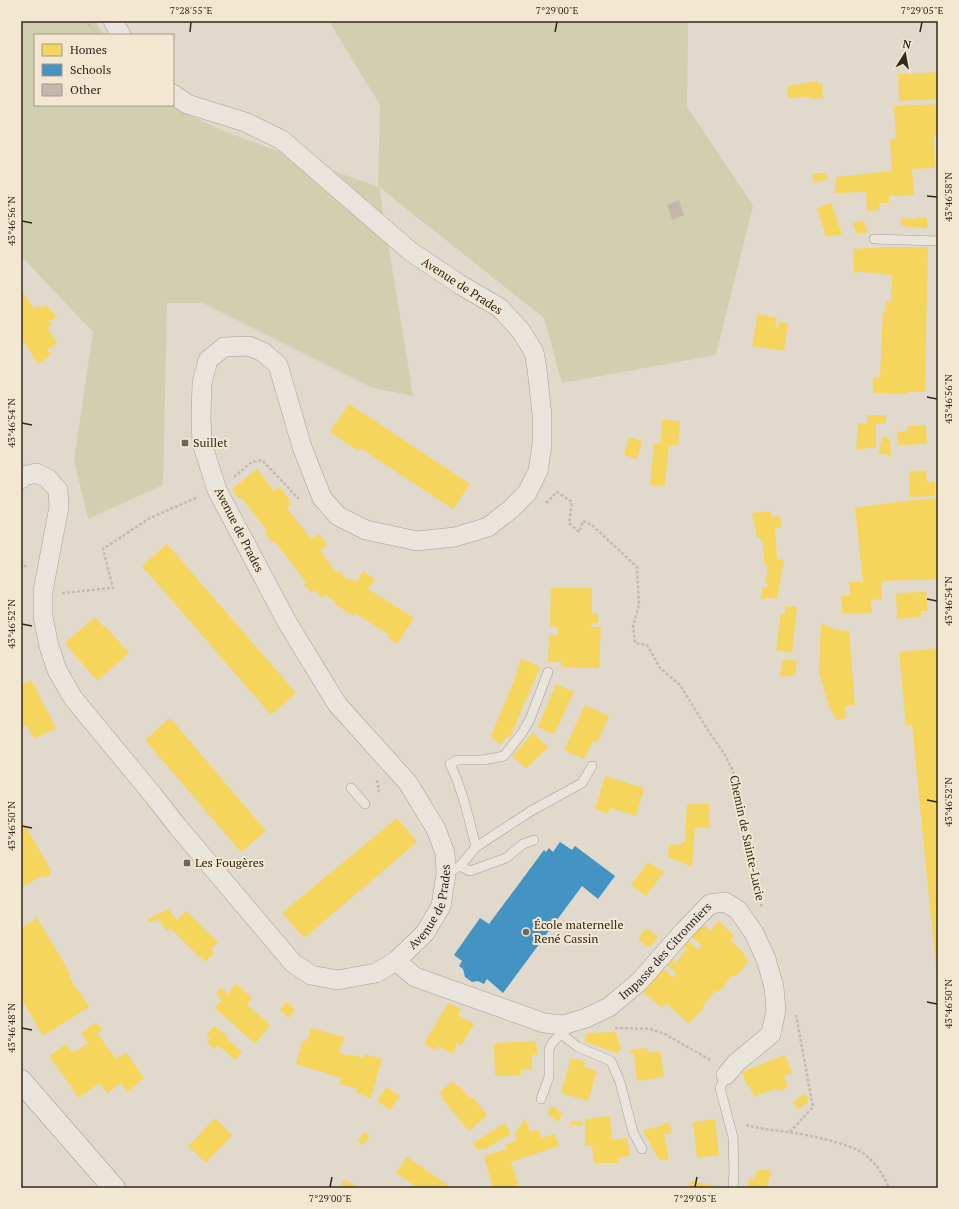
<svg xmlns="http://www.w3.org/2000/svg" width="959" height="1209" font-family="'PT Serif',serif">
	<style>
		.green { fill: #d0cfaf }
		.homes { fill: #f6d55c }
		.schools { fill: #4393c3 }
		.building { fill: #c4b8ac }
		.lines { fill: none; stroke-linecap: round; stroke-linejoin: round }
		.lane-casing { stroke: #a69e95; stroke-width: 10 }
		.street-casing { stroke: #a69e95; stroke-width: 20 }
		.secondary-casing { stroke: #958e85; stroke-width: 23 }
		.path { stroke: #c2bbb3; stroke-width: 2.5; stroke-dasharray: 3 2; stroke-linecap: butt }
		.lane { stroke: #eae5dc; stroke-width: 9 }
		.street { stroke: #eae5dc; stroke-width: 19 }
		.secondary { stroke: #eae5dc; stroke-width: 22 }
		.ticks { fill: none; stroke: #33271e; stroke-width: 1.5 }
		.poi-dot { fill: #70655b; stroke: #f2e7d1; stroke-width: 1.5 }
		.labels { text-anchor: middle; stroke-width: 4; stroke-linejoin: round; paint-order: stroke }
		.street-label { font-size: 12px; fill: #33271e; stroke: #f2e7d1 }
		.poi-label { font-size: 12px; fill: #33271e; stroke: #f2e7d1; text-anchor: start }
		.neatline { fill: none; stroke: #33271e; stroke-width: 1.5 }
		.ticks-label { font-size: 10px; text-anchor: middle; fill: #33271e }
	</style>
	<rect width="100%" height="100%" fill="#e1d9cb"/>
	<!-- green -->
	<polygon class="green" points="21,21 95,21 104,35 35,35 35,105 169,105 223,131 378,187 380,105 329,21 688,21 687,107 753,205 716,355 562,383 544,318 379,187 413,396 373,388 203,303 167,303 163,485 88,519 74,460 93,332 21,256"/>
	<!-- homes -->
	<g class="homes">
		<polygon points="938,72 938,99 899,101 898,74"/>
		<polygon points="818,81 818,84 822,83 823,98 811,99 811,97 788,98 787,86"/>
		<polygon points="938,104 938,136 934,136 935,168 912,169 914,195 889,196 889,203 879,203 879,210 867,211 866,192 835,193 836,177 892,171 890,139 896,139 894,106"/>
		<polygon points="816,173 826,173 828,179 814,183 812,174"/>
		<polygon points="831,203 842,234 826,237 817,208"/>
		<polygon points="915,217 927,218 927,228 901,226 902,218 915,219"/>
		<polygon points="863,221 868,232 856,234 853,223"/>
		<polygon points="885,247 928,247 925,392 908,392 908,394 873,393 873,377 880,378 883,311 886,311 886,301 891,301 892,275 861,272 854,273 853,249"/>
		<polygon points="21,290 34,309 39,305 41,308 46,305 57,317 49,321 52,325 47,328 57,343 47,350 51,355 38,364 21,338"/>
		<polygon points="758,314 777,318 775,327 778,328 779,322 788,323 784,351 752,346"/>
		<polygon points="349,404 470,484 453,509 360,448 358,451 330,432"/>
		<polygon points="867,415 886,415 886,423 876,424 876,447 856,450 858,423 867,423"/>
		<polygon points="662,420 680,421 678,446 669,445 665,486 650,485 654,443 660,444"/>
		<polygon points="926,425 927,444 898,445 897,432 907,431 907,426"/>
		<polygon points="883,436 889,438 892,456 878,453"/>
		<polygon points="629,437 642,441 637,459 624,455"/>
		<polygon points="257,469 274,491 280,487 290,500 288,501 290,505 287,508 311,539 319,534 327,545 320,550 336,573 339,570 346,579 357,581 363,571 375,579 368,589 414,618 397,644 388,638 389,635 355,613 353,616 335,604 336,602 325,595 321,598 315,590 311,593 304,584 306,582 275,542 273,543 265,533 267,531 241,497 239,499 232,489"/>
		<polygon points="926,470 927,482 935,482 935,496 909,497 909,472"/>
		<polygon points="936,498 938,512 938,579 881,581 882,599 871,600 872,613 842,614 841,596 850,596 849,582 863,582 855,508 888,503"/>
		<polygon points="771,511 771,517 780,516 781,527 775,528 777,559 784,560 777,599 767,597 767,599 761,599 762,587 767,587 768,584 765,584 768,567 764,563 764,550 761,538 757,538 752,513"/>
		<polygon points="167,544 296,693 271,715 142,566"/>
		<polygon points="551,588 592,588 592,613 598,613 598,623 591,623 591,627 601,627 599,668 561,667 561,662 548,662 549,635 558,635 558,627 550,626"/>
		<polygon points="926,592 928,611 921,611 921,617 897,619 896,593"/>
		<polygon points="786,606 797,607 792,653 776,650 780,617 781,614 785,614"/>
		<polygon points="95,617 104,627 105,626 129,653 97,681 65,643"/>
		<polygon points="821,623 836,630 849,631 855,705 845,706 846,718 836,720 828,703 819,672"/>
		<polygon points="938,648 938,978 937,978 912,725 906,726 899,652"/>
		<polygon points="521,659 540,667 510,737 508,736 500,745 491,736 514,681"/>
		<polygon points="783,659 797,661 795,675 780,677"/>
		<polygon points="31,680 56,728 34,739 27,725 21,728 21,685"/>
		<polygon points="556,684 574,692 554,734 538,727"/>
		<polygon points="585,705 609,716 597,743 593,741 584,759 564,750"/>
		<polygon points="170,718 266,831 241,852 145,740"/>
		<polygon points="533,733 548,747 528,767 525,768 512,756"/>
		<polygon points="605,776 644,788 636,816 610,808 608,814 595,809"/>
		<polygon points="687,804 709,804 709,828 695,827 692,867 668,857 669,844 681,845 681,842 685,842"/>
		<polygon points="397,818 417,842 304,938 282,913"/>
		<polygon points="21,819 51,870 49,871 51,875 45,878 43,875 21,888"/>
		<polygon points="648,862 664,872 646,896 631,885"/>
		<polygon points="168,909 177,920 186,911 218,942 211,949 214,953 205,962 170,928 167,931 158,919 150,923 146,920"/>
		<polygon points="37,918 68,970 70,977 74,986 82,995 89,1007 43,1036 21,998 21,928"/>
		<polygon points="719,921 734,936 730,940 744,953 748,962 735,977 733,975 718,992 716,990 703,1005 704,1007 689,1024 666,1003 662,1008 642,991 663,968 673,978 676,973 666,964 671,959 681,968 676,962 686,950 693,955 683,946 688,940 698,950 702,946 691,936 703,924 710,931"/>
		<polygon points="646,928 658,937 649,948 638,939"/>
		<polygon points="236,984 252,998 247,1005 270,1025 255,1044 215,1008 222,1000 216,994 221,988 228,994"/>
		<polygon points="286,1002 295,1010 289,1018 280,1010"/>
		<polygon points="448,1003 461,1009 458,1015 474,1024 461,1046 457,1043 452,1054 438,1046 436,1050 424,1044"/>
		<polygon points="96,1022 102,1030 97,1033 116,1059 126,1052 144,1078 127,1092 121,1083 107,1093 99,1083 79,1098 49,1056 66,1044 73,1053 88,1043 81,1033"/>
		<polygon points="214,1026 227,1036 226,1038 242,1052 235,1060 218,1045 214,1049 207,1043 210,1039 206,1035"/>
		<polygon points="311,1028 344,1037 339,1053 348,1056 349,1054 364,1058 365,1054 382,1059 371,1098 356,1093 358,1089 339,1084 341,1078 296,1064 303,1040 307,1041"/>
		<polygon points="616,1032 621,1050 617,1052 618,1054 584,1041 587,1033"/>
		<polygon points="536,1041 537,1055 532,1055 532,1069 521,1070 521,1075 495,1076 494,1043"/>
		<polygon points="648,1048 648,1053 660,1051 664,1077 637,1081 634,1053 630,1053 629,1050"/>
		<polygon points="785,1055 792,1073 784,1075 788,1087 777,1091 776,1088 754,1097 749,1085 747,1086 742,1072"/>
		<polygon points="571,1058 585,1062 584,1067 597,1071 588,1101 561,1093"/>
		<polygon points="453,1081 457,1086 458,1085 471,1099 473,1098 487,1115 469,1131 442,1099 444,1097 439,1093"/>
		<polygon points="386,1087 400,1096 390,1110 377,1101"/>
		<polygon points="806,1093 808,1102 798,1109 793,1102"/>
		<polygon points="552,1106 563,1114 558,1122 547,1113"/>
		<polygon points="610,1116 612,1140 627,1138 630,1156 618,1158 619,1163 594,1163 592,1146 585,1146 585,1119"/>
		<polygon points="215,1118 232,1135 206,1163 188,1146"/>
		<polygon points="525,1118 530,1131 539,1130 541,1138 555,1134 559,1146 511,1162 519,1187 493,1188 484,1156 507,1149 505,1144 517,1141 515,1134"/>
		<polygon points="715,1119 719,1155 697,1158 693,1122"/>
		<polygon points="571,1121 583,1121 583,1126 570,1125"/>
		<polygon points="669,1122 672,1134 664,1134 669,1159 659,1160 643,1130 663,1126 662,1124"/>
		<polygon points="505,1123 511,1134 484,1150 483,1148 478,1151 473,1143"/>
		<polygon points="364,1132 370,1135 363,1145 357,1141"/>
		<polygon points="407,1157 452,1188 418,1188 396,1173"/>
		<polygon points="767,1169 771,1173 767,1188 747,1188 750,1178 754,1180 757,1171"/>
		<polygon points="344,1179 360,1188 346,1188 341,1185"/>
		<polygon points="690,1181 718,1186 718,1188 689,1188"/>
	</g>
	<!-- schools -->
	<polygon class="schools" points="560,842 572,850 575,846 615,876 598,899 582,886 503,993 487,979 484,984 478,981 472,982 465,977 463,969 459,966 462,961 454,955 480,918 489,924 544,850 546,852 549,848 553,852"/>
	<!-- building -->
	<polygon class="building" points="679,200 684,215 672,220 667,205"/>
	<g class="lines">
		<defs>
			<g id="lane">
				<polyline points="874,239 938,241"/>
				<polyline points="351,788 365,804"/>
				<path d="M 476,847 C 469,819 463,791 450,764 L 457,760 L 483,760 L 504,756 L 522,733 L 530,719 L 548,672"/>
				<polyline points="460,866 470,871 506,858 523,844 534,840"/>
				<polyline points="446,874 460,866 476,847 531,811 582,783 592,766"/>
				<polyline points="563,1025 565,1037 578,1047 611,1061 620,1082 633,1132 642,1149"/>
				<polyline points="726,1075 720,1088 733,1137 734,1171 733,1188"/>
				<polyline points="541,1099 549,1077 549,1050 552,1043 564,1031"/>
			</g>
			<g id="street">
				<polyline points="113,21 121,35"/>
				<path id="s1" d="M 21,479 L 24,476 L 36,473 L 47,478 L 58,490 L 59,507 L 43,591 L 43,617 L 49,646 L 57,670 L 73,698 L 153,795 L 178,827 L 293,963 L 311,975 L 337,980 L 376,973 L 396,961 L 425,933 L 441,906 L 446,874 L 445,853 L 436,829 L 408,783 L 337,704 L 287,622 L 217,490 L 202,443 L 201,417 L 202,383 L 208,360 L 224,347 L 249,346 L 263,352 L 278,365 L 302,447 L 322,498 L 338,516 L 366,530 L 417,541 L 455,537 L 488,527 L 511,509 L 527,493 L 538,471 L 542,445 L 542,415 L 537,369 L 534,352 L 521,331 L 500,308 L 459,284 L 410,251 L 282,140 L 245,122 L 187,104 L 173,94"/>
				<path id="s2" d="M 396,961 L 415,977 L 544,1023 L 563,1025 L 586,1018 L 609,1007 L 639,982 L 683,932 L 710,904 L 725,902 L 738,910 L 754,933 L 766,959 L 774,987 L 776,1010 L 771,1034 L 736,1063 L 726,1075"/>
			</g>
			<polyline id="secondary" points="21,1081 114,1188"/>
		</defs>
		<!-- lane casing -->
		<use href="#lane" class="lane-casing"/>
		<!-- street casing -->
		<use href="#street" class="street-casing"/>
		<!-- secondary casing -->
		<use href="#secondary" class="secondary-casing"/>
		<!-- path -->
		<g class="path">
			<polyline points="85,21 93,29"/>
			<polyline points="234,477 252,462 262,460 299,499"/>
			<polyline points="546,503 557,492 572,502 569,523 579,532 583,521 592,525 637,567 639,605 633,626 635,643 647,645 660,668 680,685 709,732 724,753 733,771 762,908"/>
			<polyline points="21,561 26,567"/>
			<polyline points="62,593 113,588 103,549 150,518 198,497"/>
			<polyline points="377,780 379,792"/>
			<polyline points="615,1028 650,1029 665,1034 712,1061"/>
			<path d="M 746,1125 C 760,1129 774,1130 788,1132 C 805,1134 852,1144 864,1154 C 876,1163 883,1174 889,1188"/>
			<polyline points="790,1132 813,1107 796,1015"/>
		</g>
		<!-- lane -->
		<use href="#lane" class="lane"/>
		<!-- street -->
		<use href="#street" class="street"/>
		<!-- secondary -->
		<use href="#secondary" class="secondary"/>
	</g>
	<!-- ticks -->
	<path class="ticks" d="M 190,32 L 191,22M 555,32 L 557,22M 920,32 L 922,22M 927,196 L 937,197M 22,221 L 32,223M 927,397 L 937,399M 22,423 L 32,425M 927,599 L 937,601M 22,624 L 32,626M 927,800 L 937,802M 22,826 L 32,828M 927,1002 L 937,1004M 22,1028 L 32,1030M 330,1187 L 332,1177M 695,1187 L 697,1177"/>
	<!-- markers -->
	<g class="poi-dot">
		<rect x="181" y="439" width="8" height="8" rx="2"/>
		<rect x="183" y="859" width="8" height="8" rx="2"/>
		<circle cx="526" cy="932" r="4"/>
	</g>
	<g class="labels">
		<!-- street labels -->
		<g class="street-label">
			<text transform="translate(462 286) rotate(33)" y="4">Avenue de Prades</text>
			<text transform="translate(239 530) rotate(63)" y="4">Avenue de Prades</text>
			<text transform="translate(747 838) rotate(78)" y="4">Chemin de Sainte-Lucie</text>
			<text dy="4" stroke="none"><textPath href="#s1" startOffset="783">Avenue de Prades</textPath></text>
			<text dy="4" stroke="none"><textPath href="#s2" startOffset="310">Impasse des Citronniers</textPath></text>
		</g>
		<!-- poi labels -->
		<g class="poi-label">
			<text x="193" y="447">Suillet</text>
			<text x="195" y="867">Les Fougères</text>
			<text x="534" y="929">École maternelle<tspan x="534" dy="14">René Cassin</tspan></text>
		</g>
	</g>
	<!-- border -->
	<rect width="959" height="1209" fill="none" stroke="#f2e7d1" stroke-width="44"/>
	<!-- legend -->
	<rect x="34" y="34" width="140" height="72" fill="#f2e7d1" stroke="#a69a89"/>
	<rect x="42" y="44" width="20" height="12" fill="#f6d55c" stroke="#a69a89"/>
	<text x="70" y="54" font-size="12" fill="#33271e">Homes</text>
	<rect x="42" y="64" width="20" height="12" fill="#4393c3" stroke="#a69a89"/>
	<text x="70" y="74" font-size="12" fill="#33271e">Schools</text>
	<rect x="42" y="84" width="20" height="12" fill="#c4b8ac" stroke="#a69a89"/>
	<text x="70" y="94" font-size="12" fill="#33271e">Other</text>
	<!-- north arrow -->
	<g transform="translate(905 54) rotate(11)" stroke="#f2e7d1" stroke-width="3" paint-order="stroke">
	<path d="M0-3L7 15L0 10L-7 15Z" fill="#33271e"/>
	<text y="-6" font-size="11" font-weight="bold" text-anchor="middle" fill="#33271e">N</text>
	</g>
	<rect x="22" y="22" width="915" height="1165" class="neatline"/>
	<g class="ticks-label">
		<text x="191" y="14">7°28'55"E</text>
		<text x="557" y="14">7°29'00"E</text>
		<text x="922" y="14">7°29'05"E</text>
		<text transform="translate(948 197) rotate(-90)" y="4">43°46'58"N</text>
		<text transform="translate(11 221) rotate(-90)" y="4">43°46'56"N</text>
		<text transform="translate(948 399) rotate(-90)" y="4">43°46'56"N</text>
		<text transform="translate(11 423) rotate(-90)" y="4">43°46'54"N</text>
		<text transform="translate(948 601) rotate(-90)" y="4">43°46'54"N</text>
		<text transform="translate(11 624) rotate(-90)" y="4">43°46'52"N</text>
		<text transform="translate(948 802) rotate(-90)" y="4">43°46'52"N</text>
		<text transform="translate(11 826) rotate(-90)" y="4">43°46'50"N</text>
		<text transform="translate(948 1004) rotate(-90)" y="4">43°46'50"N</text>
		<text transform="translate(11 1028) rotate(-90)" y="4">43°46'48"N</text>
		<text x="330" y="1202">7°29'00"E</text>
		<text x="695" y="1202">7°29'05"E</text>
	</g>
</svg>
